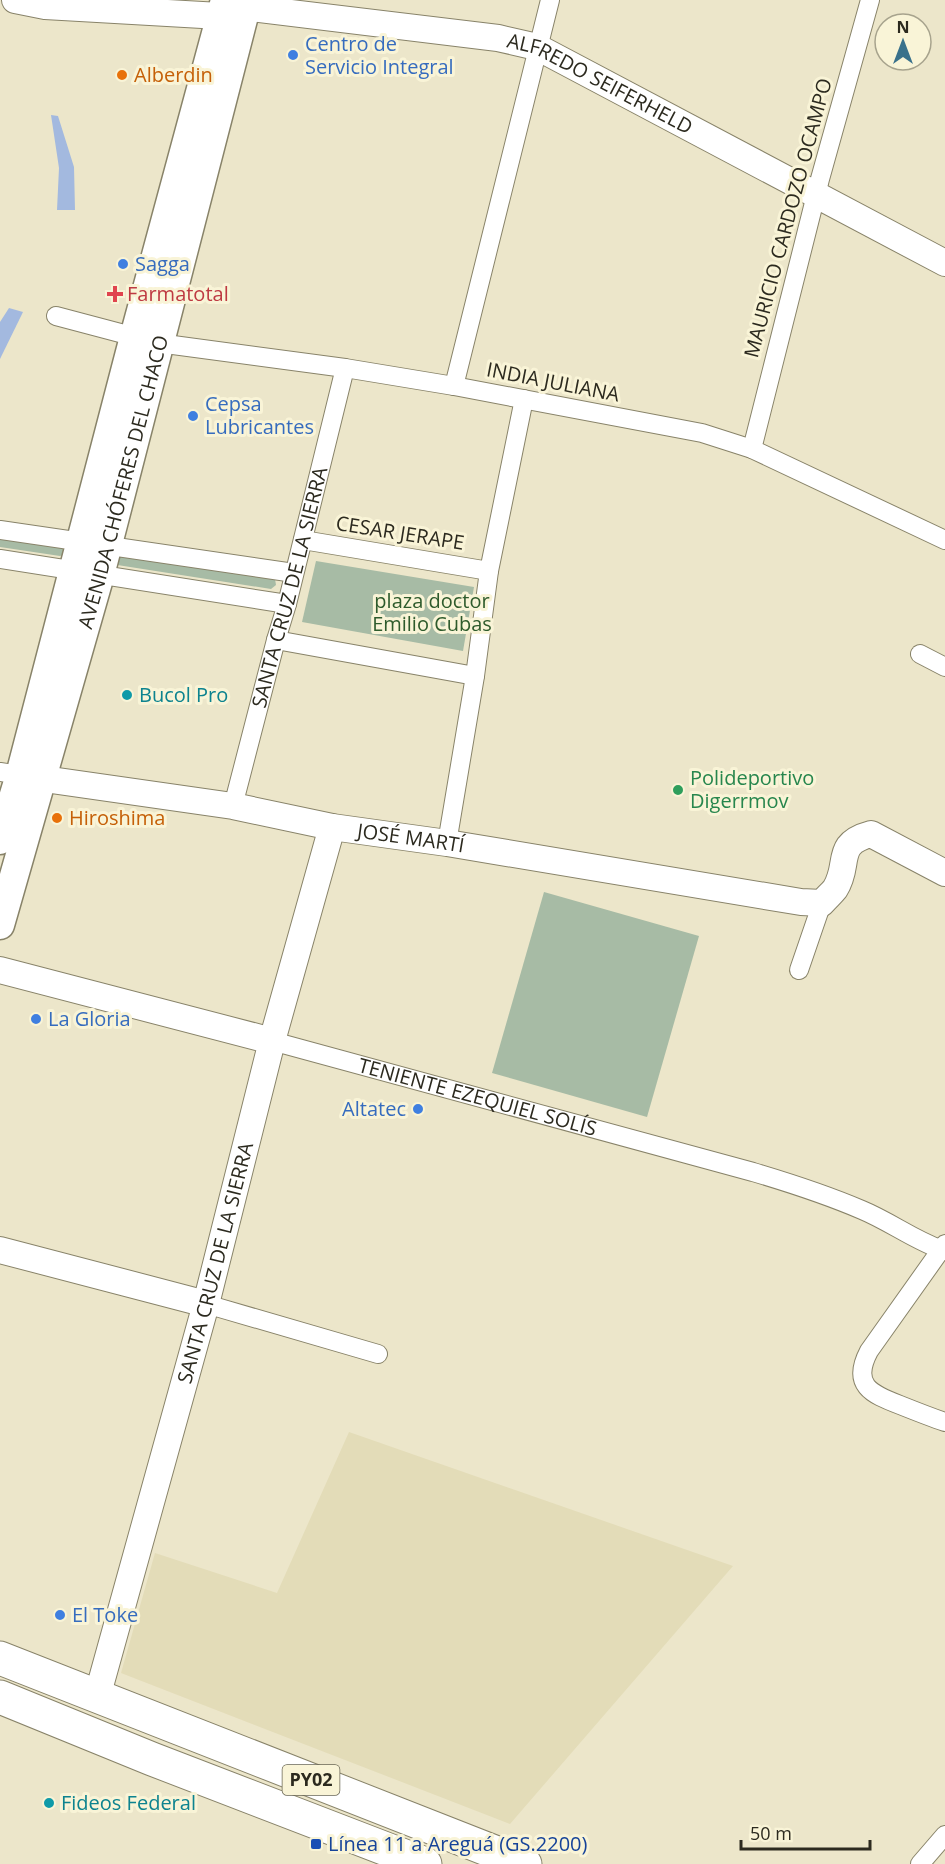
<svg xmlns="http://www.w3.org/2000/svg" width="945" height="1864" font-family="'Open Sans',sans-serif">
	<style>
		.built { fill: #e3dcb8 }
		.green { fill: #a7bba5 }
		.water { fill: #a3b9df }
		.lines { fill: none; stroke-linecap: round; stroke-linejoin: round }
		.street-casing { stroke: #888369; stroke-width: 20 }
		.secondary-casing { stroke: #888369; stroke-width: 28 }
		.primary-casing { stroke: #888369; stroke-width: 31 }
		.highway-casing { stroke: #888369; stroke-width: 35 }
		.street { stroke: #fff; stroke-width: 18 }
		.secondary { stroke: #fff; stroke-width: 26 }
		.primary { stroke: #fff; stroke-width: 28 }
		.highway { stroke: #fff; stroke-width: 33 }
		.shop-dot { fill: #3f7fe0; stroke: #f9f4d7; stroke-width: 2 }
		.food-dot { fill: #e8710a; stroke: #f9f4d7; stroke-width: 2 }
		.health-dot { fill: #e0444e; stroke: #f9f4d7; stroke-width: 2 }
		.culture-dot { fill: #0f9aa8; stroke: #f9f4d7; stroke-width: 2 }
		.leisure-dot { fill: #2e9e5b; stroke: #f9f4d7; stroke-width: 2 }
		.transit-dot { fill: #1a4fb4; stroke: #f9f4d7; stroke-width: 2 }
		.labels { text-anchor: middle; stroke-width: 6; stroke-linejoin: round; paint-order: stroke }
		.shield { fill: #f9f4d7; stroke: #6a6756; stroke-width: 1.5 }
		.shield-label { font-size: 18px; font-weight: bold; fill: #2c2a1f }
		.shop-label { font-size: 20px; fill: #366cbe; stroke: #f9f4d7; text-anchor: start }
		.food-label { font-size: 20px; fill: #c56008; stroke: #f9f4d7; text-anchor: start }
		.street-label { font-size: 20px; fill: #2c2a1f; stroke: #f9f4d7 }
		.health-label { font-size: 20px; fill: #be3a42; stroke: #f9f4d7; text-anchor: start }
		.park-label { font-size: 20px; fill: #2e5b2c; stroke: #f9f4d7 }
		.culture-label { font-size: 20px; fill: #0d838f; stroke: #f9f4d7; text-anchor: start }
		.leisure-label { font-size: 20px; fill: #27864d; stroke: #f9f4d7; text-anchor: start }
		.transit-label { font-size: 20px; fill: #164399; stroke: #f9f4d7; text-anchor: start }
	</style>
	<rect width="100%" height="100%" fill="#ece6ca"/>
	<!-- built -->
	<polygon class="built" points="349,1432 733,1566 510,1824 121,1673 155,1553 277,1593"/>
	<!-- green -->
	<g class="green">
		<polygon points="0,535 63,544 65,549 63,555 60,556 0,547"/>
		<polygon points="111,554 275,579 276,585 271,589 111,564"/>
		<polygon points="316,561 474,587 463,651 302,622"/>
		<polygon points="544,892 699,936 647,1117 492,1073"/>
	</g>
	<!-- water -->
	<g class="water">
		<polygon points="51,115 58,116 74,167 75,210 57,210 59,168"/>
		<polygon points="9,308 23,312 0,359 0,322"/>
	</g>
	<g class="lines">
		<defs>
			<g id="street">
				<polyline points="56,316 158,343 345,368 454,386 702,433 752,449 945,540"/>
				<polyline points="454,386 550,0"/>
				<polyline points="752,449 820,179 870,0"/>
				<polyline points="0,530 294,573"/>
				<polyline points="303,540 489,571"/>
				<polyline points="0,559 287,604"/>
				<polyline points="276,640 475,676"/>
				<polyline points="920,654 945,667"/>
				<polyline points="0,772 20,775"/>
				<path id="s1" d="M 233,806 L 276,640 L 287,604 L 345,368"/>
				<polyline points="447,843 475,676 489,571 524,399"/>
				<polyline points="799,970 822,903"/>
				<path id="s2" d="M 272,1041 L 753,1172 C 790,1183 827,1195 862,1210 C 891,1222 915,1241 945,1251"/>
				<path d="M 945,1244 L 869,1351 C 851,1385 871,1394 900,1405 C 915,1411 930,1417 945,1422"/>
				<polyline points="206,1304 378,1354"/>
				<polyline points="920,1864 945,1835"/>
			</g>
			<g id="secondary">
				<polyline points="15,0 45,6 220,16 242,19"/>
				<path id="s3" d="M 225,5 L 498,38 L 537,47 L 945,263"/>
				<path id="s4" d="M 23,776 L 233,806 L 332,827 L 447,843 L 801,902 L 822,903 C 826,898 831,894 835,889 C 851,864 833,844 871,834 L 945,873"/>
				<polyline points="0,970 272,1041"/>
				<polyline points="0,1250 206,1304"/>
				<path id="s5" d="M 97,1697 L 206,1304 L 272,1041 L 332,827"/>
			</g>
			<g id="primary">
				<polyline points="0,840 20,775 134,337 225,0"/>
				<path id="s6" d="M 0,925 L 100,575 L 248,0"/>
			</g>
			<g id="highway">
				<polyline points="0,1658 525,1864"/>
				<polyline points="0,1697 152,1759 425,1864"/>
			</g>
		</defs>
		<!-- street casing -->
		<use href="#street" class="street-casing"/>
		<!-- secondary casing -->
		<use href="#secondary" class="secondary-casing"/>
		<!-- primary casing -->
		<use href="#primary" class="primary-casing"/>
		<!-- highway casing -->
		<use href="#highway" class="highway-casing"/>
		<!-- street -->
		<use href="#street" class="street"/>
		<!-- secondary -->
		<use href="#secondary" class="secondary"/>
		<!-- primary -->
		<use href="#primary" class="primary"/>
		<!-- highway -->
		<use href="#highway" class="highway"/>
	</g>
	<!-- markers -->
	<g class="shop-dot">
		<circle cx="293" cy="55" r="6"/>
		<circle cx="123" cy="264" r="6"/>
		<circle cx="193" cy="416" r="6"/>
		<circle cx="36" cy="1019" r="6"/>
		<circle cx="418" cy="1109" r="6"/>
		<circle cx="60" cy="1615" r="6"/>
	</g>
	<g class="food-dot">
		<circle cx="122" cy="75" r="6"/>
		<circle cx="57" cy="818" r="6"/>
	</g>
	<path class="health-dot" d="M112 285h6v6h6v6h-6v6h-6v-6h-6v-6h6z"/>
	<g class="culture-dot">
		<circle cx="127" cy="695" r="6"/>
		<circle cx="49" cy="1803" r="6"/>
	</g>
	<circle class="leisure-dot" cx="678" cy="790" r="6"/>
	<rect class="transit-dot" x="310" y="1838" width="12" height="12" rx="3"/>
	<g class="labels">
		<!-- shield labels -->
		<rect class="shield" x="282.5" y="1765" width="57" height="30" rx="4.5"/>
		<g class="shield-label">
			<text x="311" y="1786">PY02</text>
		</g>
		<!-- shop labels -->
		<g class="shop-label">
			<text x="305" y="51">Centro de<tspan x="305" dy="23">Servicio Integral</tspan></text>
			<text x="135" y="271">Sagga</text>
			<text x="205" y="411">Cepsa<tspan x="205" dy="23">Lubricantes</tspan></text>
			<text x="48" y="1026">La Gloria</text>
			<text x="406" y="1116" text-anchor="end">Altatec</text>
			<text x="72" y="1622">El Toke</text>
		</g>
		<!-- food labels -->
		<g class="food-label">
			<text x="134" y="82">Alberdin</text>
			<text x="69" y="825">Hiroshima</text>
		</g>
		<!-- street labels -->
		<g class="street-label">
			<text dy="7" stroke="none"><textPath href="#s3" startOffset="387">ALFREDO SEIFERHELD</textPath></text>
			<text transform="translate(788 218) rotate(-75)" y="7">MAURICIO CARDOZO OCAMPO</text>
			<text transform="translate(553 382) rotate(11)" y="7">INDIA JULIANA</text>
			<text dy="7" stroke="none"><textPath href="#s6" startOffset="460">AVENIDA CHÓFERES DEL CHACO</textPath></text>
			<text transform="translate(400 533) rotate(9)" y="7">CESAR JERAPE</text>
			<text dy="7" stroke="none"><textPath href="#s1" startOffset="226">SANTA CRUZ DE LA SIERRA</textPath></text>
			<text dy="7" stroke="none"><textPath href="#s4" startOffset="393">JOSÉ MARTÍ</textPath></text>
			<text dy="7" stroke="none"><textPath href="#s2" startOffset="213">TENIENTE EZEQUIEL SOLÍS</textPath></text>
			<text dy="7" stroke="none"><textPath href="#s5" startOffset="450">SANTA CRUZ DE LA SIERRA</textPath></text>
		</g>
		<!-- health labels -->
		<g class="health-label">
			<text x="127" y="301">Farmatotal</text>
		</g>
		<!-- park labels -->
		<g class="park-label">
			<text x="432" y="608">plaza doctor<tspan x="432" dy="23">Emilio Cubas</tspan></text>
		</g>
		<!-- culture labels -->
		<g class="culture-label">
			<text x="139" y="702">Bucol Pro</text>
			<text x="61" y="1810">Fideos Federal</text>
		</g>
		<!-- leisure labels -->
		<g class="leisure-label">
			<text x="690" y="785">Polideportivo<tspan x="690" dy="23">Digerrmov</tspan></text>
		</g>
		<!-- transit labels -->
		<g class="transit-label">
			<text x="328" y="1851">Línea 11 a Areguá (GS.2200)</text>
		</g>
	</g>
	<!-- north arrow -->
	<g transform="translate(903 42)"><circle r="28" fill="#f9f4d7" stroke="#a7a38d" stroke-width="1.5"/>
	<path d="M0-4.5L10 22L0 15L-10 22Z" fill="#39718b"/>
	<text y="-9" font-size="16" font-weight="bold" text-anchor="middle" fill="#2c2a1f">N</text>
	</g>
	<!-- scale -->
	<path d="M741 1840v9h129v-9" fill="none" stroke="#2c2a1f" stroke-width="3"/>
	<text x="750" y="1840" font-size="18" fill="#2c2a1f" stroke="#f9f4d7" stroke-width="4.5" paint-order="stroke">50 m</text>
</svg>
